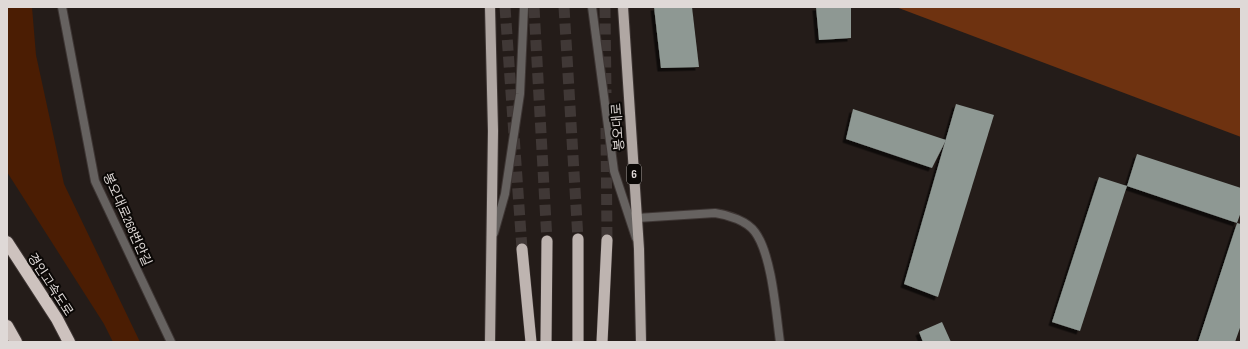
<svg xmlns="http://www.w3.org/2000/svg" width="1248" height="349" font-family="'Sofia Sans Condensed','Noto Sans KR',sans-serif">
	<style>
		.green { fill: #4b1d03 }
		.forest { fill: #6e3210 }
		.building { fill: #8e9893; filter: url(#shadow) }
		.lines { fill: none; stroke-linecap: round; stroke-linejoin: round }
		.trunk-tunnel { stroke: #403836; stroke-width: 11; stroke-dasharray: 11 5.5; stroke-linecap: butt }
		.service-casing { stroke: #3e3634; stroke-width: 10 }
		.minor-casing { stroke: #3e3634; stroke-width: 10 }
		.primary-casing { stroke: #3e3634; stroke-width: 12 }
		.trunk-casing { stroke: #3e3634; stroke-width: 12 }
		.motorway-casing { stroke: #3e3634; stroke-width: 14 }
		.service { stroke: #666260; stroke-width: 8 }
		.minor { stroke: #666260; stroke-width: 8 }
		.primary { stroke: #b0a7a3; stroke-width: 10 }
		.trunk { stroke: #beb4b0; stroke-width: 11 }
		.motorway { stroke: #cdc2be; stroke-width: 12 }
		.labels { text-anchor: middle; stroke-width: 4; stroke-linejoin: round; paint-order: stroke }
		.shield { fill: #0b0806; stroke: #9f9a98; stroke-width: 1 }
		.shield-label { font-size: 12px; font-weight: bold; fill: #dfd9d7 }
		.street-label { font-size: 13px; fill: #dfd9d7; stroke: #0b0806 }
	</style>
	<defs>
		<filter id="shadow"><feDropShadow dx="-3.5" dy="3.5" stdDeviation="0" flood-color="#0009"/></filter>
	</defs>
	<rect width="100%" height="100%" fill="#241c19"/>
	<!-- green -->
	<polygon class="green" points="7,7 32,7 36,55 64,184 140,342 113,342 104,324 7,172"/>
	<!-- forest -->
	<polygon class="forest" points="896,7 1241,7 1241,137"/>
	<!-- building -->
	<g class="building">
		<polygon points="654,7 692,7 699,67 661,68"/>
		<polygon points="816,7 851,7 851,38 819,40"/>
		<polygon points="956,104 994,115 938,297 904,284"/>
		<polygon points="853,109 946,140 932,168 846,139"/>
		<polygon points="1137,154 1241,188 1241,212 1237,223 1241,224 1241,325 1235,342 1198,342 1237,223 1127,186"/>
		<polygon points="1099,177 1127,186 1080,331 1052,322"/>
		<polygon points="942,322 951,342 923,342 919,332"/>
	</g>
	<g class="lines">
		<!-- trunk-tunnel -->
		<g class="trunk-tunnel">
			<polyline points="505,7 522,249"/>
			<polyline points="534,7 547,241"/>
			<polyline points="564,7 578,239"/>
			<polyline points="605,7 606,93"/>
			<polyline points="606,128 607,240"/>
		</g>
		<defs>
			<g id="service">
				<polyline points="592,7 614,171 636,238"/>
				<path d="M 637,218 L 715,213 C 729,215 747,221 755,232 C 772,255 776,313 780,342"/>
				<polyline points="494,233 505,194 520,94 524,7"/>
			</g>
			<polyline id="minor" points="62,7 95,181 171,342"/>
			<g id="primary">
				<polyline points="490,7 493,131 490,342"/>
				<polyline points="623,7 639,249 641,342"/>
			</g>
			<g id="trunk">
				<polyline points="522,249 531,342"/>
				<polyline points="546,342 547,241"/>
				<polyline points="578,342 578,239"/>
				<polyline points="602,342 607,240"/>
			</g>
			<g id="motorway">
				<polyline points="7,242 57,319 69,342"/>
				<polyline points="7,326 16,342"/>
			</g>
		</defs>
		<!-- service casing -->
		<use href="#service" class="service-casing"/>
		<!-- minor casing -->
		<use href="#minor" class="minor-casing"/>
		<!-- primary casing -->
		<use href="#primary" class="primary-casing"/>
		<!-- trunk casing -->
		<use href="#trunk" class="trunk-casing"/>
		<!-- motorway casing -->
		<use href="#motorway" class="motorway-casing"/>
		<!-- service -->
		<use href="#service" class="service"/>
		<!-- minor -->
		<use href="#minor" class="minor"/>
		<!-- primary -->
		<use href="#primary" class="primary"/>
		<!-- trunk -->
		<use href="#trunk" class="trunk"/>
		<!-- motorway -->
		<use href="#motorway" class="motorway"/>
	</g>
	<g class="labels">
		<!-- shield labels -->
		<rect class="shield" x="627" y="164" width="14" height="20" rx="3"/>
		<g class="shield-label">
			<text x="634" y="178">6</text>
		</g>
		<!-- street labels -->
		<g class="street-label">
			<text transform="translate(617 127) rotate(-94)" y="5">봉오대로</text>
			<text transform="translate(128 219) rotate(66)" y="5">봉오대로268번안길</text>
			<text transform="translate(51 284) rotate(57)" y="5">경인고속도로</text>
		</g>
	</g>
	<!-- border -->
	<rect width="1248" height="349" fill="none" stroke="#dfd9d7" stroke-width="16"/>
</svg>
